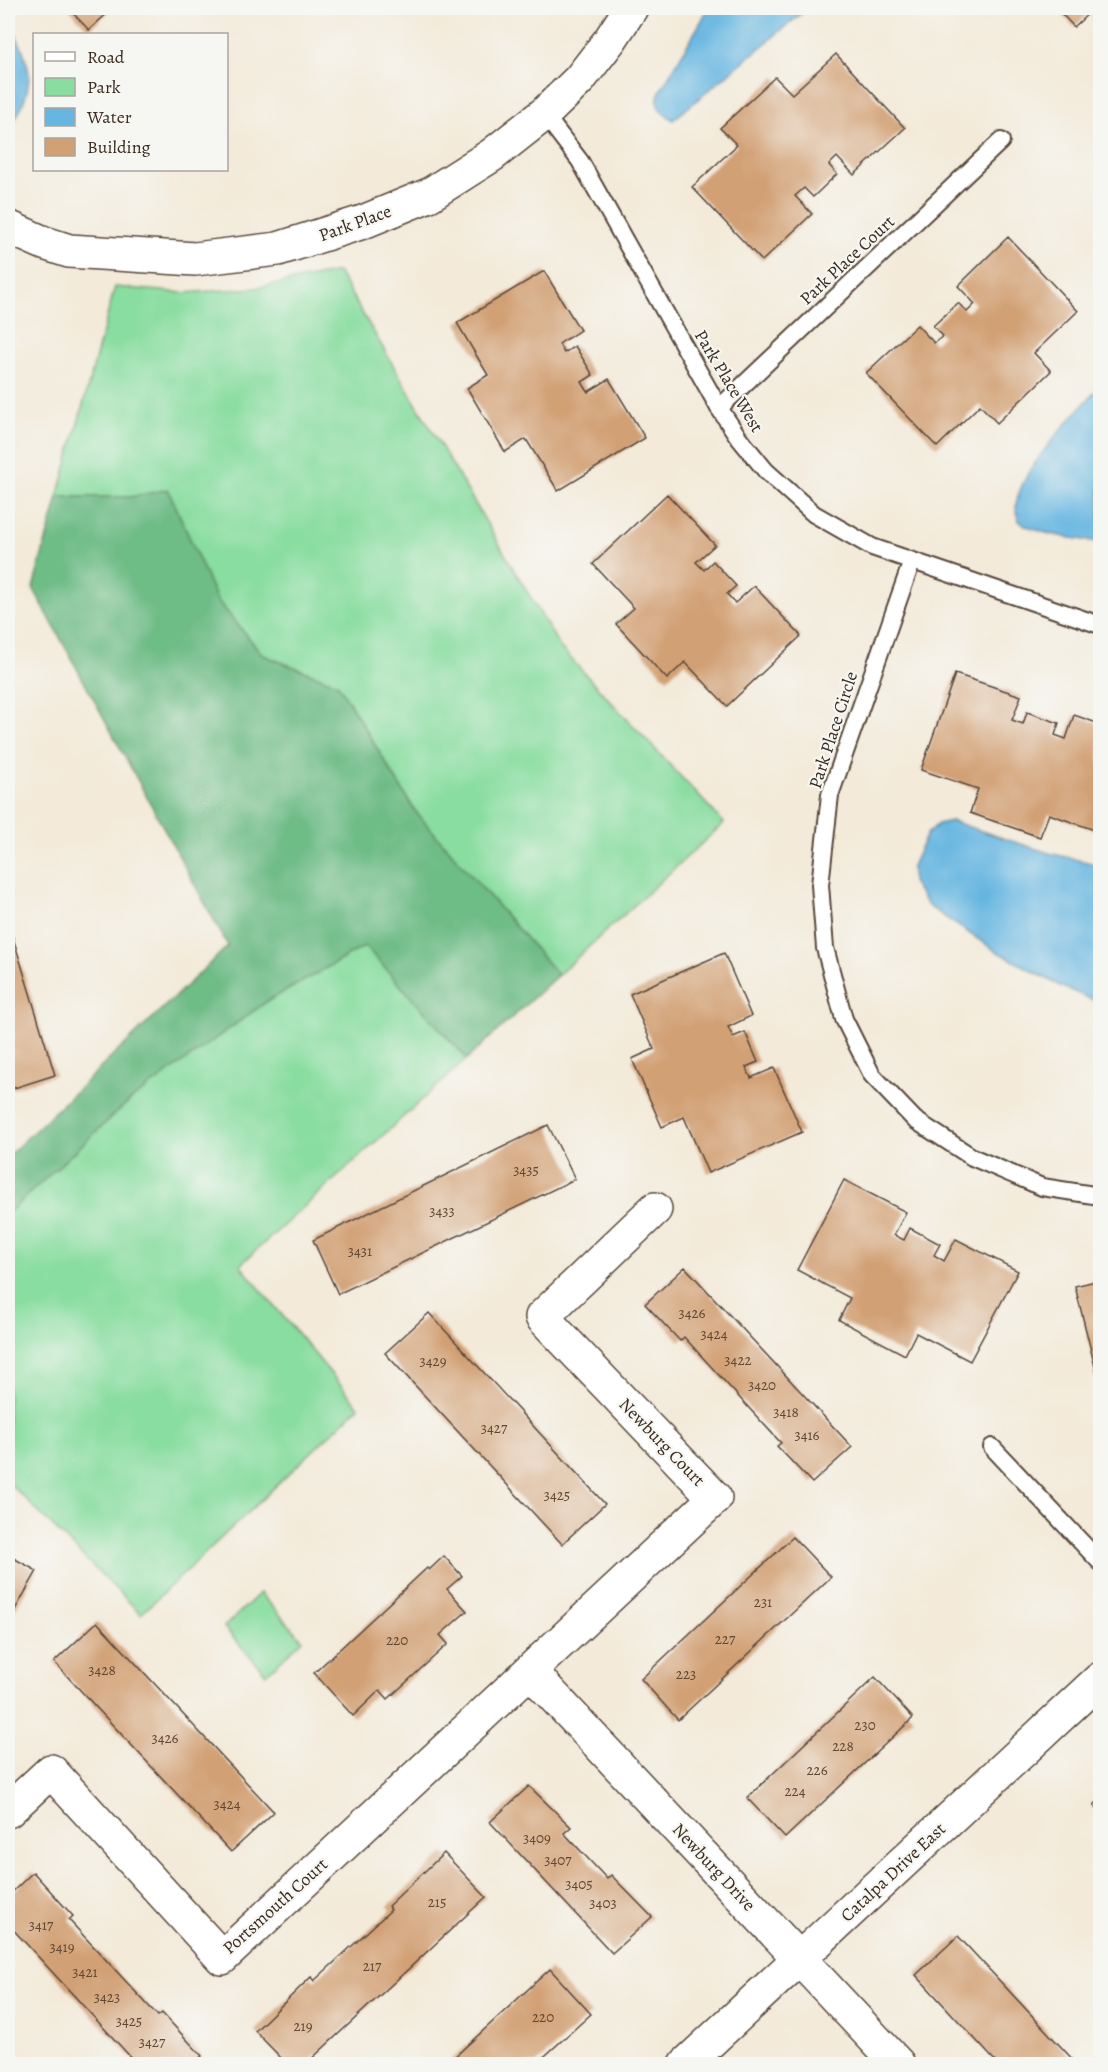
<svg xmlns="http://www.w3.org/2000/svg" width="1108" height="2072" font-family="Alegreya,serif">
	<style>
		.green { fill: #89dda0; stroke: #62845f; stroke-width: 1.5 }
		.forest { fill: #6ebc86; stroke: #547352; stroke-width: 1.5 }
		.water { fill: #66b6e1; stroke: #507080; stroke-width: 1.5 }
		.building { fill: #d2a075 }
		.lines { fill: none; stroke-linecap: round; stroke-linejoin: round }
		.lane-casing { stroke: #57473a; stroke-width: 20 }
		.street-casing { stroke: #57473a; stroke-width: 36 }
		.lane { stroke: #fff; stroke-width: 16 }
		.street { stroke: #fff; stroke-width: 33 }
		.labels { text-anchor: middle; stroke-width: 4.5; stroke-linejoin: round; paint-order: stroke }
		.number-label { font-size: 15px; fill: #614834 }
		.street-label { font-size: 18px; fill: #3b2a1e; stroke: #f6f6f2 }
	</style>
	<rect width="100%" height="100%" fill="#f6f6f2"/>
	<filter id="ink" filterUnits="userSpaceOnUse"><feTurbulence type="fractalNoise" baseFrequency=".0167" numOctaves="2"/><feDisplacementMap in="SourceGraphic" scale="12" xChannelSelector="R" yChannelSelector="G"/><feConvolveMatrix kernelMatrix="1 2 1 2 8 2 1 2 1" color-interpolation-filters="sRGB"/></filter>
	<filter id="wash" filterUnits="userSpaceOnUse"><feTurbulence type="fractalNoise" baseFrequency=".008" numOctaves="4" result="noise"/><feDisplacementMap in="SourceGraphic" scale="24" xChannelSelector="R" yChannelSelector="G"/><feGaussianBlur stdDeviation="1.35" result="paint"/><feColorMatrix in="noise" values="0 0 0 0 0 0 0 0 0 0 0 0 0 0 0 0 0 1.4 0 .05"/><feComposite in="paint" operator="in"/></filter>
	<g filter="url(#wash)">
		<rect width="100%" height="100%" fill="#f3ead9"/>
		<!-- green -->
		<g class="green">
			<polygon points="338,272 560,647 724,823 558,975 415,811 338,684 263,655 217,600 168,489 131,497 58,497 115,287 184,293 255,288"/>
			<polygon points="365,946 467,1059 240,1265 359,1407 141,1614 8,1482 8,1213 128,1102 266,1002"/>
			<polygon points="260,1593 303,1640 266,1674 224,1627"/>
		</g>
		<!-- forest -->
		<polygon class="forest" points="168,489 217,600 263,655 338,684 415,811 558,975 467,1059 365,946 266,1002 128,1102 8,1213 8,1156 228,946 33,588 58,497 131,497"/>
		<!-- water -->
		<g class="water">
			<path d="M 709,8 L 808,8 L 673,120 C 662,111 654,109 659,93 Z"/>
			<path d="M 8,21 C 16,35 25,51 28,68 C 32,86 21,115 8,128 Z"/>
			<path d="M 1100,386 L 1100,542 C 1077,539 1037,535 1019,521 C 1018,517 1016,511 1016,507 C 1018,470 1076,414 1100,386 Z"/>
			<polygon points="951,821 1049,853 1100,865 1100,1003 1060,986 996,951 928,906 912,882 912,866 927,834 938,824"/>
		</g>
		<g id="blocks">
			<!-- building -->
			<g class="building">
				<polygon points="68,8 113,8 89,30"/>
				<polygon points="1056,8 1100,8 1100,24 1090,12 1074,27"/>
				<polygon points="836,54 905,128 854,175 837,157 829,165 837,174 813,197 804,188 795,196 812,214 762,261 692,187 737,145 720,128 775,77 792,94"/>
				<polygon points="1008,237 1078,311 1034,353 1051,371 997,423 980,405 937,447 866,373 917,325 934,343 943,336 933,326 958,303 967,312 975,304 958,286"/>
				<polygon points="544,271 580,330 559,344 564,353 575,346 593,375 582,382 588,392 609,379 645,438 558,491 526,439 505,452 467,388 488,375 457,323"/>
				<polygon points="667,494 715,545 696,562 704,570 713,561 736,586 727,594 735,603 754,586 801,636 727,706 685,662 667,679 616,624 634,608 593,564"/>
				<polygon points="955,674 1021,696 1012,720 1023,724 1027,712 1059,723 1055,735 1066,739 1074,715 1100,724 1100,832 1049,814 1040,837 970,813 978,789 921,770"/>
				<polygon points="11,931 55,1075 8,1090 8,932"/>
				<polygon points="724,953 751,1016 728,1027 733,1037 745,1032 758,1062 746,1067 751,1078 774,1068 802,1132 708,1173 684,1117 662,1127 632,1059 654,1049 630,994"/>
				<polygon points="548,1125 575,1179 338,1294 313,1240"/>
				<polygon points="844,1180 906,1212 894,1235 904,1240 910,1228 940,1244 934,1255 944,1261 956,1239 1018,1271 970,1361 916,1333 905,1355 839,1320 850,1298 797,1270"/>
				<polygon points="685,1267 852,1447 812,1483 777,1446 781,1443 684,1337 680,1341 645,1304"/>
				<polygon points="1100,1280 1100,1387 1075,1286"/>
				<polygon points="429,1313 605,1504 562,1544 385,1353"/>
				<polygon points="793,1537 831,1577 678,1720 641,1679"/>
				<polygon points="8,1555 37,1571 8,1622"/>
				<polygon points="444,1556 462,1576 447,1589 467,1611 440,1635 448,1644 388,1699 380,1690 353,1716 314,1673 427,1568 429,1570"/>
				<polygon points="97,1622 274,1812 231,1852 54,1662"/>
				<polygon points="875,1677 913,1718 785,1838 747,1798"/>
				<polygon points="529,1786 571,1827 564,1833 607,1879 611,1875 652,1917 612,1953 490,1822"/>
				<polygon points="1100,1799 1100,1813 1094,1805"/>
				<polygon points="444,1853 486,1897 306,2064 287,2064 255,2031 311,1977 314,1981 391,1910 388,1906"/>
				<polygon points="33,1872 73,1916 69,1920 158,2016 162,2013 202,2056 193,2064 137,2064 8,1924 8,1896"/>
				<polygon points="958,1936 1077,2064 998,2064 916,1975"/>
				<polygon points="550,1969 591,2014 536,2064 447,2064"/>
			</g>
		</g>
	</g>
	<g filter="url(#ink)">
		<use href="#blocks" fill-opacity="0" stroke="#57473a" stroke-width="1.5"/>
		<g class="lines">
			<defs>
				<g id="lane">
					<polyline points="544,114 580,161 719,408 739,438 766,471 814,514 872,547 1100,625"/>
					<polyline points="719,408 1001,141"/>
					<polyline points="912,561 830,795 820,885 825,948 844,1019 872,1075 915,1120 972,1157 1042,1187 1100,1196"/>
					<polyline points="992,1447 1100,1562"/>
				</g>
				<g id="street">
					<polyline points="8,227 44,243 69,251 195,259 278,249 363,222 429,195 492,155 544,114 579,80 610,40 631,8"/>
					<polyline points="530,1671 898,2064"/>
					<polyline points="8,1811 51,1771 222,1958 715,1498 542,1317 655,1209"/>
					<polyline points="686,2064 1100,1679"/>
				</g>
			</defs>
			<!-- lane casing -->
			<use href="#lane" class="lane-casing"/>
			<!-- street casing -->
			<use href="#street" class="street-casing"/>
			<!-- lane -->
			<use href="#lane" class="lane"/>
			<!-- street -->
			<use href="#street" class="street"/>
		</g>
	</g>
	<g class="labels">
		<!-- number labels -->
		<g class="number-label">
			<text x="526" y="1175">3435</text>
			<text x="442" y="1216">3433</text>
			<text x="360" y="1256">3431</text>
			<text x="692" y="1318">3426</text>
			<text x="714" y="1339">3424</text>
			<text x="738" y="1365">3422</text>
			<text x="433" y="1366">3429</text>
			<text x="762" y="1390">3420</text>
			<text x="786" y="1417">3418</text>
			<text x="494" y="1433">3427</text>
			<text x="807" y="1440">3416</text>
			<text x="557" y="1500">3425</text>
			<text x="763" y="1607">231</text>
			<text x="725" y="1644">227</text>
			<text x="397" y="1645">220</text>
			<text x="102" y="1675">3428</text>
			<text x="686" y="1679">223</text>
			<text x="865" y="1730">230</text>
			<text x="165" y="1743">3426</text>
			<text x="843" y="1751">228</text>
			<text x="817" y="1775">226</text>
			<text x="795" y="1796">224</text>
			<text x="227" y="1809">3424</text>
			<text x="537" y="1843">3409</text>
			<text x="558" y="1865">3407</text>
			<text x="579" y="1889">3405</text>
			<text x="437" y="1907">215</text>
			<text x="603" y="1908">3403</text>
			<text x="41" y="1930">3417</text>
			<text x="62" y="1952">3419</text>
			<text x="372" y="1971">217</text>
			<text x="85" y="1977">3421</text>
			<text x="107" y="2002">3423</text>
			<text x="543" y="2022">220</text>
			<text x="129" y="2026">3425</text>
			<text x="303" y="2031">219</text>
			<text x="152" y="2047">3427</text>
		</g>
		<!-- street labels -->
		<g class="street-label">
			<text transform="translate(355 223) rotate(-20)" y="6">Park Place</text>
			<text transform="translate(847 260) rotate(-43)" y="6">Park Place Court</text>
			<text transform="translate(729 381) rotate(59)" y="6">Park Place West</text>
			<text transform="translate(833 730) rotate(-72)" y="6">Park Place Circle</text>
			<text transform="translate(662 1442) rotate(46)" y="6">Newburg Court</text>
			<text transform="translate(714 1867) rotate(47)" y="6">Newburg Drive</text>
			<text transform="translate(893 1872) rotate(-43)" y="6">Catalpa Drive East</text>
			<text transform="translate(275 1906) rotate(-42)" y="6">Portsmouth Court</text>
		</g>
	</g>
	<!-- margin -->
	<rect width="1108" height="2072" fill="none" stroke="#f6f6f2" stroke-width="30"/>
	<!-- legend -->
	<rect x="33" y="33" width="195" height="138" fill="#f6f6f2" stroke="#aba49d" stroke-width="1.5"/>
	<rect x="45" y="52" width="30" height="9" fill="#ffffff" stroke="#aba49d" stroke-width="1.5"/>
	<text x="87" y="63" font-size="18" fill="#3b2a1e">Road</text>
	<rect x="45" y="78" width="30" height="18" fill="#89dda0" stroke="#aba49d" stroke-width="1.5"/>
	<text x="87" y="93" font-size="18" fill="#3b2a1e">Park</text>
	<rect x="45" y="108" width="30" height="18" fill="#66b6e1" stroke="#aba49d" stroke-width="1.5"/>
	<text x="87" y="123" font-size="18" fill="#3b2a1e">Water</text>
	<rect x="45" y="138" width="30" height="18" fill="#d2a075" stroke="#aba49d" stroke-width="1.5"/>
	<text x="87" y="153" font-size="18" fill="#3b2a1e">Building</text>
</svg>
